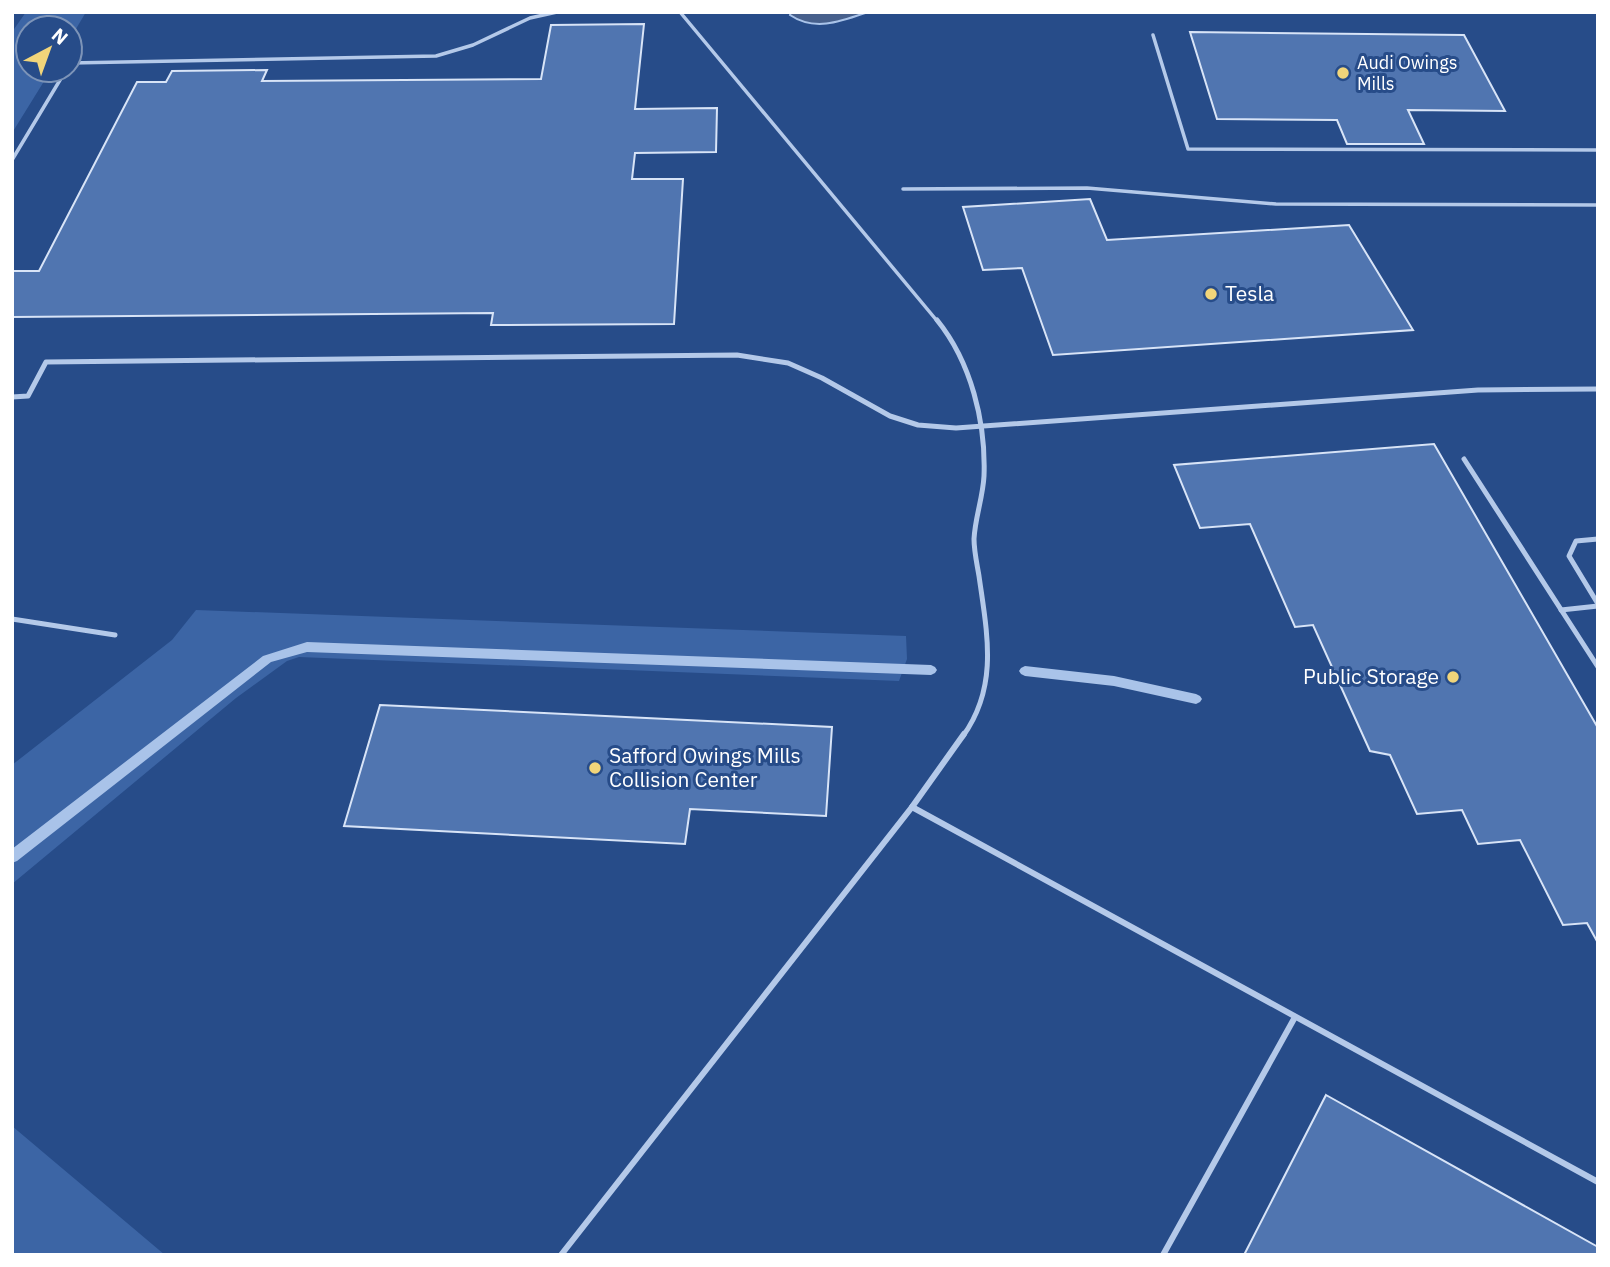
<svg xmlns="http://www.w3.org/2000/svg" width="1610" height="1267" font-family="'IBM Plex Sans',sans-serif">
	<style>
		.green { fill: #3c65a5 }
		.water { fill: #47608c; stroke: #a9c3e9; stroke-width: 2 }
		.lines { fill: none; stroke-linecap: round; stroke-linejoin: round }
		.stream { fill: #a9c3e9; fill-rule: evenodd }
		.building { fill: #5075b0; stroke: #d8e4f7; stroke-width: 2 }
		.service-far2 { stroke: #b4c9e9; stroke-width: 3.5 }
		.service-far1 { stroke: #b4c9e9; stroke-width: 5 }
		.service { stroke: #b4c9e9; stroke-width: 6 }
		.poi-dot { fill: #f1d57a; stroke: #274c89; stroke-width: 2.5 }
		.labels { text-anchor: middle; stroke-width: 6; stroke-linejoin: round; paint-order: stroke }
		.far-poi-label { font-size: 18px; fill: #fff; stroke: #274c89; text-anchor: start }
		.poi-label { font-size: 21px; fill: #fff; stroke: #274c89; text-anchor: start }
	</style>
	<rect width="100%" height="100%" fill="#274c89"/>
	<!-- green -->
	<g class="green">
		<polygon points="26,12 86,12 70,39 70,28 28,28 28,70 51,70 12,133 12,32"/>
		<polygon points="196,610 906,636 907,659 899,681 299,657 287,661 236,698 12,884 12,765 172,640"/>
		<polygon points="12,1126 165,1255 12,1255"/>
	</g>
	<!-- water -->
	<path class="water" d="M 791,12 L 868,12 C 842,21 815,32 790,15 Z"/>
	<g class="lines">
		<!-- stream -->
		<g class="stream">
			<polygon points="307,642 931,665 935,667 937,670 935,673 931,675 307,652 271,662 17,861 12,863 12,849 263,656"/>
			<polygon points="1025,666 1114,676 1196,694 1200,696 1202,699 1200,702 1196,704 1114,686 1025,676 1021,674 1019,671 1021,668"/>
		</g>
	</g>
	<!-- building -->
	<g class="building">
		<polygon points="644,24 635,109 717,108 716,152 635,153 632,179 683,179 674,324 491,325 493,313 12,317 12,271 39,271 137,82 166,82 172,71 267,70 262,81 541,79 551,25"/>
		<polygon points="1190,32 1464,35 1505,111 1408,110 1424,144 1347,144 1337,120 1217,119"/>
		<polygon points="1090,199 1107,240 1349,225 1413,330 1053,355 1022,268 983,270 963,207"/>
		<polygon points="1434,444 1598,728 1598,943 1587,923 1563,925 1520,840 1478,844 1462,810 1417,814 1390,755 1370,751 1313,625 1295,627 1250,524 1200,528 1174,465"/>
		<polygon points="380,705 832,727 826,816 690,809 685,844 344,826"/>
		<polygon points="1326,1095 1598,1247 1598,1255 1244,1255"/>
	</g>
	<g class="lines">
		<!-- service-far2 -->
		<g class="service-far2">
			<polyline points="680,12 938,322"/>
			<polyline points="1153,35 1188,149 1598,150"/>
			<polyline points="70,63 436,56 473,45 530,18 557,12"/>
			<polyline points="12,160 66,70"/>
			<polyline points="903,189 1087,188 1276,204 1598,205"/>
		</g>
		<!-- service-far1 -->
		<g class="service-far1">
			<path d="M 937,320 C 971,362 986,422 984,476 C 983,497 975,518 974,539 C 974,551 977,564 979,576 C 987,633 999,686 963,736"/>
			<polyline points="12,397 28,396 46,362 737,355 788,363 822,378 890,416 918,425 956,428 1478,390 1598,389"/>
			<polyline points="1464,459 1598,667"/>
			<polyline points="1598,539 1576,541 1569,556 1598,604"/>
			<polyline points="1561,610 1598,606"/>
			<polyline points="12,619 115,635"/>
		</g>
		<!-- service -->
		<g class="service">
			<polyline points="912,807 1598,1182"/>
			<polyline points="561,1255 912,807 964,734"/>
			<polyline points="1163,1255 1295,1017"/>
		</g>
	</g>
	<!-- markers -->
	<g class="poi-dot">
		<circle cx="1343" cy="73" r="7"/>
		<circle cx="1211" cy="294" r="7"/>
		<circle cx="1453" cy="677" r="7"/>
		<circle cx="595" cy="768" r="7"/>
	</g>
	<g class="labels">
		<!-- far-poi labels -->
		<g class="far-poi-label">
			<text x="1357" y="69">Audi Owings<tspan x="1357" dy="21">Mills</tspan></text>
		</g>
		<!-- poi labels -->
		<g class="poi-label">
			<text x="1225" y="301">Tesla</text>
			<text x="1439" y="684" text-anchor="end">Public Storage</text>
			<text x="609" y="763">Safford Owings Mills<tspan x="609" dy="24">Collision Center</tspan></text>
		</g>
	</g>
	<!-- border -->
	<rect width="1610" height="1267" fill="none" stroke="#ffffff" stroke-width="28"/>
	<!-- north arrow -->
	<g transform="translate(49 49) rotate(41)"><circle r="33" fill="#274c89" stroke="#7d94b8" stroke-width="2"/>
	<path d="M0-5L12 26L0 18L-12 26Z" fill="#f1d57a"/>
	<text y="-10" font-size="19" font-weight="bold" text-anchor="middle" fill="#ffffff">N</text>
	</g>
</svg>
